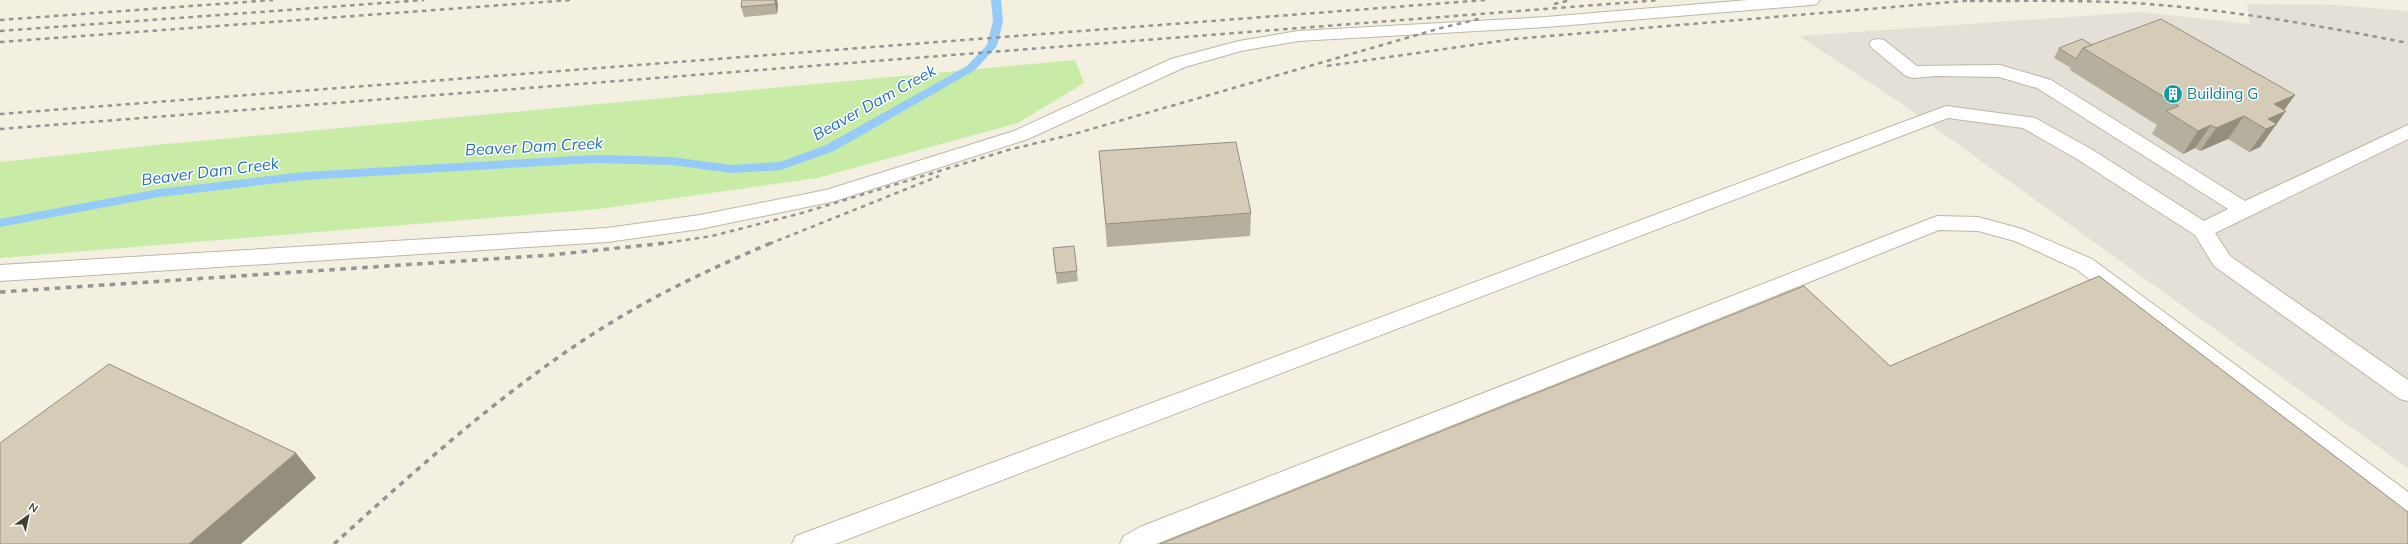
<svg xmlns="http://www.w3.org/2000/svg" width="2408" height="544" font-family="Mulish,sans-serif">
	<style>
		.industrial { fill: #e4dfd7 }
		.green { fill: #c8eca5 }
		.lines { fill: none; stroke-linecap: round; stroke-linejoin: round }
		.stream { fill: #96caf8; fill-rule: evenodd }
		.minor-casing { stroke: #bfb7a4; stroke-width: 2 }
		.minor { fill: #fff; fill-rule: evenodd }
		.rail-far1 { stroke: #939393; stroke-width: 2.5; stroke-dasharray: 4.5 4.5; stroke-linecap: butt }
		.rail { stroke: #939393; stroke-width: 3.5; stroke-dasharray: 5.5 5.5; stroke-linecap: butt }
		.wall { fill: #b7af9d }
		.shaded-wall { fill: #958e7f }
		.building { fill: #d5cbb6; stroke: #958e7f }
		.labels { text-anchor: middle; stroke-width: 3; stroke-linejoin: round; paint-order: stroke }
		.culture-label { font-size: 15px; fill: #0d838f; stroke: #fff; text-anchor: start }
		.water-label { font-size: 16px; font-style: italic; fill: #2171bb; stroke: #fff }
	</style>
	<rect width="100%" height="100%" fill="#f3efe1"/>
	<!-- industrial -->
	<polygon class="industrial" points="2247,4 2334,5 2408,11 2408,468 1902,104 1799,36 2141,12 2250,24"/>
	<!-- green -->
	<polygon class="green" points="1075,60 1084,83 1018,123 817,178 599,209 0,258 0,162 156,145"/>
	<g class="lines">
		<!-- stream -->
		<polygon class="stream" points="991,0 1001,0 1003,21 997,46 975,70 834,151 781,170 731,173 672,165 594,163 304,180 159,197 0,227 0,219 159,189 304,172 594,155 672,157 731,165 780,162 826,145 967,66 987,45 993,21"/>
		<defs>
			<g id="minor">
				<polygon points="1748,0 1820,0 1817,4 1811,5 1546,27 1298,41 1241,51 1185,67 1028,139 835,201 700,229 607,242 0,281 0,265 607,228 700,215 826,190 1014,131 1171,59 1239,41 1298,31 1546,17"/>
				<polygon points="1878,39 1884,40 1917,66 2000,65 2051,80 2245,201 2408,125 2408,139 2215,233 2230,256 2408,380 2408,401 2400,399 2214,266 2195,235 2077,159 2023,128 1948,118 835,544 792,544 796,536 1946,106 2035,118 2091,149 2204,221 2228,209 2037,88 1999,77 1936,76 1913,78 1906,76 1872,48 1869,44 1872,40"/>
				<polygon points="1937,216 1978,217 2022,229 2092,259 2408,492 2408,517 2399,514 2076,269 2015,241 1978,231 1939,230 1156,544 1120,544 1124,536 1140,527"/>
			</g>
		</defs>
		<!-- minor casing -->
		<use href="#minor" class="minor-casing"/>
		<!-- minor -->
		<use href="#minor" class="minor"/>
		<!-- rail-far1 -->
		<g class="rail-far1">
			<path d="M 1970,1 C 2024,1 2079,0 2133,3 C 2226,9 2317,25 2408,43"/>
			<polyline points="1554,4 1571,0"/>
			<polyline points="0,20 273,0"/>
			<polyline points="0,31 424,0"/>
			<polyline points="0,42 571,0"/>
			<polyline points="1327,66 1514,39 1975,0"/>
			<polyline points="0,114 1485,0"/>
			<polyline points="0,129 1660,0"/>
			<polyline points="659,244 712,236 802,213 1008,150 1074,134 1441,28 1483,18"/>
			<polyline points="769,244 939,176"/>
		</g>
		<!-- rail -->
		<g class="rail">
			<polyline points="0,292 551,255 666,243"/>
			<path d="M 334,544 C 428,459 524,372 634,309 C 678,284 724,263 771,243"/>
		</g>
	</g>
	<!-- wall -->
	<g class="wall">
		<polygon points="742,0 777,0 778,5 777,14 744,17 741,7"/>
		<polygon points="2092,45 2295,95 2284,110 2276,124 2260,147 2249,152 2228,139 2200,151 2195,148 2183,154 2152,134 2157,125 2070,70 2071,68 2054,58 2059,48"/>
		<polygon points="1099,151 1251,213 1250,236 1107,247"/>
		<polygon points="1074,246 1078,281 1057,284 1053,248"/>
	</g>
	<!-- shaded-wall -->
	<g class="shaded-wall">
		<polygon points="775,0 777,0 778,5 777,14 775,4"/>
		<polygon points="2295,95 2282,113 2286,111 2260,147 2249,152 2266,129 2259,126 2274,104"/>
		<polygon points="2244,116 2228,139 2200,151 2216,128"/>
		<polygon points="2211,125 2195,148 2183,154 2198,131"/>
		<polygon points="296,453 316,478 241,544 189,544"/>
	</g>
	<!-- building -->
	<g class="building">
		<polygon points="742,0 775,0 775,4 741,7"/>
		<polygon points="2161,19 2295,95 2274,104 2286,111 2268,119 2277,124 2266,129 2244,116 2216,128 2211,125 2198,131 2166,111 2179,106 2083,48"/>
		<polygon points="2082,39 2092,45 2083,48 2076,59 2059,48"/>
		<polygon points="1236,142 1251,213 1106,224 1099,151"/>
		<polygon points="1074,246 1077,271 1056,273 1053,248"/>
		<polygon points="2099,276 2408,512 2408,544 1160,544 1804,286 1890,366"/>
		<polygon points="109,364 296,453 189,544 0,544 0,443"/>
	</g>
	<!-- icons -->
	<defs>
		<symbol id="building-disc" viewBox="-11 -11 22 22"><circle r="9.5" fill="#0f9aa8" stroke="#fff"/><path d="M-4-6H4V6H1V3H-1V6H-4ZM-2.5-4.3h1.7v1.8h-1.7ZM.8-4.3h1.7v1.8H.8ZM-2.5-1h1.7V.8h-1.7ZM.8-1h1.7V.8H.8Z" fill="#fff"/></symbol>
	</defs>
	<g fill-rule="evenodd">
		<use href="#building-disc" x="2162" y="83" width="22" height="22"/>
	</g>
	<g class="labels">
		<!-- culture labels -->
		<g class="culture-label">
			<text x="2187" y="99">Building G</text>
		</g>
		<!-- water labels -->
		<g class="water-label">
			<text transform="translate(874 102) rotate(-29)" y="6">Beaver Dam Creek</text>
			<text transform="translate(534 146) rotate(-3)" y="6">Beaver Dam Creek</text>
			<text transform="translate(210 171) rotate(-7)" y="6">Beaver Dam Creek</text>
		</g>
	</g>
	<!-- north arrow -->
	<g transform="translate(28 516) rotate(33)" stroke="#ffffff" stroke-width="3" paint-order="stroke">
	<path d="M0-3L7 15L0 10L-7 15Z" fill="#453e32"/>
	<text y="-6" font-size="11" font-weight="bold" text-anchor="middle" fill="#453e32">N</text>
	</g>
</svg>
